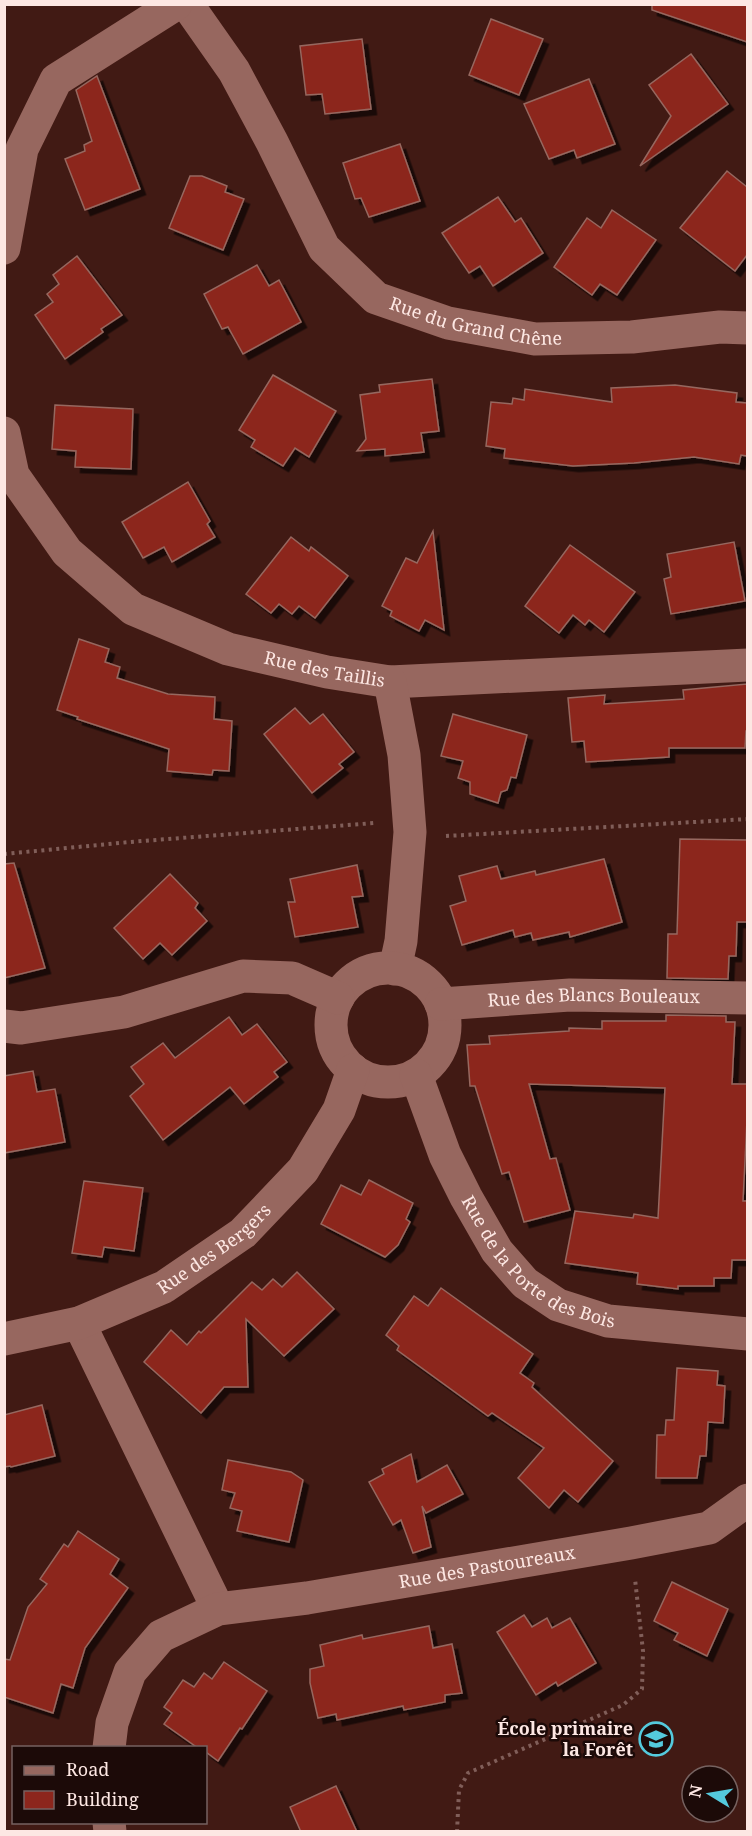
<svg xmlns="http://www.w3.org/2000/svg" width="752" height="1836" font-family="'Noto Serif',serif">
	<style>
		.building { fill: #8c261c; stroke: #96675f; stroke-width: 1.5; filter: url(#shadow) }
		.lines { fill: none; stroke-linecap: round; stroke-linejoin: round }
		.path { stroke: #805e59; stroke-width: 4; stroke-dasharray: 3 4.5; stroke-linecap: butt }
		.minor { stroke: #97675f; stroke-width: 33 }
		.labels { text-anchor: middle; stroke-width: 5; stroke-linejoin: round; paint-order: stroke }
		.street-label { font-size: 18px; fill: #fde7e3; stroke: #1c0a08 }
		.poi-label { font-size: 18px; font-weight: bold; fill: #fde7e3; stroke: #1c0a08; text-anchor: end }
	</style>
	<defs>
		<filter id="shadow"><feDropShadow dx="5.5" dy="5.5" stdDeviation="0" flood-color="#0009"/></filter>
	</defs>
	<rect width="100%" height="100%" fill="#411a14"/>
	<!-- building -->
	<g class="building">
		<polygon points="652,4 747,4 747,42 652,10"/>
		<polygon points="491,19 543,39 519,95 469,75"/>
		<polygon points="362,39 371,109 325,114 322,94 306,95 300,46"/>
		<polygon points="691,54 728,104 640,166 671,116 649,85"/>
		<polygon points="97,76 140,189 85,210 65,159 85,151 84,145 92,141 76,90"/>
		<polygon points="589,79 615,144 577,158 574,150 549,159 524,104"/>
		<polygon points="400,144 420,201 369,217 361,198 355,199 343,163"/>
		<polygon points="727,171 747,187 747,255 735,271 680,228"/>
		<polygon points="190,176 202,176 227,186 225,192 244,199 223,250 169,228"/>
		<polygon points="498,197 515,222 521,218 543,253 493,286 480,266 469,273 442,233"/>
		<polygon points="612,210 656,240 617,295 600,284 592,295 554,267 587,218 601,228"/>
		<polygon points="77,256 122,315 101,329 103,332 65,359 35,315 53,302 47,294 59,284 53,275"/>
		<polygon points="257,265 269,286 279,280 301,322 243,354 228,327 222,329 204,294"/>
		<polygon points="273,375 336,411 309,457 295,448 283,466 251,447 255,440 239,430"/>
		<polygon points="432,379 439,431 421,433 424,452 385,456 385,449 357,451 366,439 360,395 380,392 379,385"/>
		<polygon points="675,385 737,393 736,402 747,403 747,456 741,455 739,464 694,457 634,463 573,466 504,458 505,449 486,446 491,402 512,404 513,398 524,400 525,389 612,402 611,388"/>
		<polygon points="55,405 133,409 131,469 75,467 76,451 52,449"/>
		<polygon points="188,482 210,521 207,524 215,537 172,562 164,547 143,558 122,522"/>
		<polygon points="433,531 444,630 425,620 419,631 390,616 392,611 382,606 406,558 417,563"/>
		<polygon points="291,537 309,551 311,547 348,576 315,618 299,606 292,614 279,604 271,613 246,594"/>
		<polygon points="734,542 745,601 671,614 664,579 671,577 667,554"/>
		<polygon points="570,545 635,592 604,632 589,620 585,625 573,615 559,633 525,606"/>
		<polygon points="79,639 109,649 105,662 120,667 117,678 168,694 215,697 214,719 232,721 229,771 213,770 212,775 167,771 169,749 77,719 78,717 57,710"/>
		<polygon points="747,684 747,731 746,731 745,748 669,748 669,757 586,762 584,741 572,742 568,698 605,695 604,704 684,699 683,690"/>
		<polygon points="295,708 310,724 323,714 354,752 339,764 343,768 312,793 264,734"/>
		<polygon points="453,714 527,735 516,778 511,777 507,790 501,792 498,803 470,794 470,782 458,778 463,761 441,756"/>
		<polygon points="680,839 747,840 747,922 737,922 736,956 729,956 728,979 667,978 668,934 677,934"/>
		<polygon points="604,859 622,922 570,937 569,932 533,940 531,933 515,937 513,930 462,945 450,906 466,901 459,876 497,866 501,879 535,871 536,875"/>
		<polygon points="14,863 45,968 4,978 4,864"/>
		<polygon points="357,865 363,896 352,897 358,927 295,937 288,902 295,902 290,879"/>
		<polygon points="170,874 198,903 195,908 207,921 172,955 160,943 143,959 114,928"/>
		<polygon points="666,1015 726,1016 726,1022 735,1022 732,1084 747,1084 747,1120 743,1201 747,1201 747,1260 732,1260 731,1278 714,1278 714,1286 678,1286 678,1289 637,1284 638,1273 565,1263 575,1211 633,1218 634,1214 658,1218 665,1088 529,1084 550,1159 556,1158 570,1210 524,1222 509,1172 502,1174 475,1086 470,1086 467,1045 490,1044 489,1036 569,1031 569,1028 602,1029 602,1021 666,1021"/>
		<polygon points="229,1017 242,1035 257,1024 287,1062 274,1072 278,1077 244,1104 230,1087 163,1140 130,1096 144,1084 131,1067 163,1043 175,1058"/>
		<polygon points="33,1071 37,1092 55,1089 65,1142 4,1153 4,1076"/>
		<polygon points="369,1180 413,1203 406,1219 410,1222 398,1245 385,1257 321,1224 341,1185 361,1195"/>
		<polygon points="84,1181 143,1188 134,1251 104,1247 102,1257 72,1253"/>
		<polygon points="297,1272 334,1309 284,1356 246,1319 248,1387 224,1387 201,1413 144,1362 171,1330 187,1345 199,1331 201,1333 252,1282 262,1290 273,1279 282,1287"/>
		<polygon points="441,1288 533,1354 520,1373 534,1383 532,1387 613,1461 578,1502 564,1490 549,1508 518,1478 544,1448 492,1413 488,1416 397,1350 399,1346 386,1335 414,1296 428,1306"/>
		<polygon points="677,1368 718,1371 717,1385 725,1386 723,1423 708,1422 706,1456 700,1456 697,1478 656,1478 657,1435 665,1435 666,1420 674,1420"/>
		<polygon points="42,1405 55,1456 11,1467 10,1466 4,1467 4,1415"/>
		<polygon points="411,1454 417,1482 447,1465 463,1494 426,1513 422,1506 431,1547 413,1553 401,1520 393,1525 369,1482 384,1474 382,1469"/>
		<polygon points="228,1460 291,1472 303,1480 289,1542 237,1531 242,1511 230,1508 235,1493 222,1490"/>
		<polygon points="78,1531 119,1559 110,1574 128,1588 85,1648 73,1688 61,1684 53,1713 4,1697 4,1659 10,1660 28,1607 47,1584 40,1579 64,1544 68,1547"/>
		<polygon points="672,1582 728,1609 707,1656 674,1640 678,1633 654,1621"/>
		<polygon points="524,1615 532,1627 547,1618 552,1628 570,1618 596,1663 558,1686 556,1682 536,1695 497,1632"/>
		<polygon points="429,1626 433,1648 452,1644 462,1693 445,1695 445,1702 404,1710 403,1706 337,1720 336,1714 318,1718 310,1683 310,1669 324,1666 320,1645 362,1635 363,1639"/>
		<polygon points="224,1662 267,1691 242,1729 240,1728 218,1761 206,1752 206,1748 198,1748 164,1724 172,1713 164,1707 183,1680 194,1687 204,1673 212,1679"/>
		<polygon points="336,1786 357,1832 301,1832 290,1807"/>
	</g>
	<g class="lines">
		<!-- path -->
		<g class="path">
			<polyline points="446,836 748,819"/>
			<polyline points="4,854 130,842 374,823"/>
			<polyline points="457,1832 459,1790 468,1773 623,1705 642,1689 643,1651 635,1579"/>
		</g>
		<!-- minor -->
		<g class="minor">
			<path id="s1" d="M 187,4 L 234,71 L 272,142 L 324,248 L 376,298 L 448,323 L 535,339 L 632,337 L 720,327 L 748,328"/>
			<polyline points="4,248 22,149 56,80 176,4"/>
			<path id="s2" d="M 4,433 L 13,475 L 67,552 L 133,609 L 228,649 L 327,672 L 390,682 L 748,665"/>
			<polyline points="390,682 404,755 410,832 401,941 395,969"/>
			<circle cx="388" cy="1025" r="57"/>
			<path id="s3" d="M 441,1004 L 570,995 L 748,998"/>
			<polyline points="4,1026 21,1028 124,1012 243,976 292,978 338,998"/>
			<path id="s4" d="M 416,1075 L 445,1155 L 466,1197 L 497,1251 L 525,1283 L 558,1305 L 608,1321 L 748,1334"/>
			<polyline points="79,1323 218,1609"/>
			<path id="s5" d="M 4,1339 L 79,1323 L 164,1287 L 243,1233 L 303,1170 L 339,1110 L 353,1070"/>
			<path id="s6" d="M 109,1748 L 112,1723 L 130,1672 L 161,1636 L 218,1609 L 307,1598 L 631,1543 L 709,1528 L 748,1500"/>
			<polyline points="109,1822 110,1832"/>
		</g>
	</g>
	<!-- icons -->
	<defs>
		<symbol id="school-ring" viewBox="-11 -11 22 22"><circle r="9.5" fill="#1c0a08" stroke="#54cadd" stroke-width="1.5"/><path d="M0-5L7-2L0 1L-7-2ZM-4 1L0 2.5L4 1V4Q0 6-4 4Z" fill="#54cadd"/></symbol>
	</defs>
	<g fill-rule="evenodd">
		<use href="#school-ring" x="637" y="1720" width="38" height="38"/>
	</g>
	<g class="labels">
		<!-- street labels -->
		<g class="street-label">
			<text dy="6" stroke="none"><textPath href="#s1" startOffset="456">Rue du Grand Chêne</textPath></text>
			<text dy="6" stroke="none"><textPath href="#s2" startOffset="426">Rue des Taillis</textPath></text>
			<text dy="6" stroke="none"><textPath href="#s3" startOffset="153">Rue des Blancs Bouleaux</textPath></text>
			<text dy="6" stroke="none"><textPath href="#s5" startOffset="232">Rue des Bergers</textPath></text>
			<text dy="6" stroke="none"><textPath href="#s4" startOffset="234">Rue de la Porte des Bois</textPath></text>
			<text dy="6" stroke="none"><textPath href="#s6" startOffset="462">Rue des Pastoureaux</textPath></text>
		</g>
		<!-- poi labels -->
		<g class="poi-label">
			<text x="633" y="1735">École primaire<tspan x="633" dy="21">la Forêt</tspan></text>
		</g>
	</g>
	<!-- border -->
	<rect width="752" height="1836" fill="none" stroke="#fde7e3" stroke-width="12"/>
	<!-- legend -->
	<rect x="12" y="1746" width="195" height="78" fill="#1c0a08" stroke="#766260" stroke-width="1.5"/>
	<rect x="24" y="1766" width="30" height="9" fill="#97675f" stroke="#766260" stroke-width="1.5"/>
	<text x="66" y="1776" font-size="18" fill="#fde7e3">Road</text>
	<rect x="24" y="1791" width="30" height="18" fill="#8c261c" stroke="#766260" stroke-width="1.5"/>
	<text x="66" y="1806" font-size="18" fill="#fde7e3">Building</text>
	<!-- north arrow -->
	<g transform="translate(710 1794) rotate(281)"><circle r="28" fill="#1c0a08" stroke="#766260" stroke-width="1.5"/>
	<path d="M0-4.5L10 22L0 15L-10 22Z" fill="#54cadd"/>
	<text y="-9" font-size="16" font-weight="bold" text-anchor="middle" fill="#fde7e3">N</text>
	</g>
</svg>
